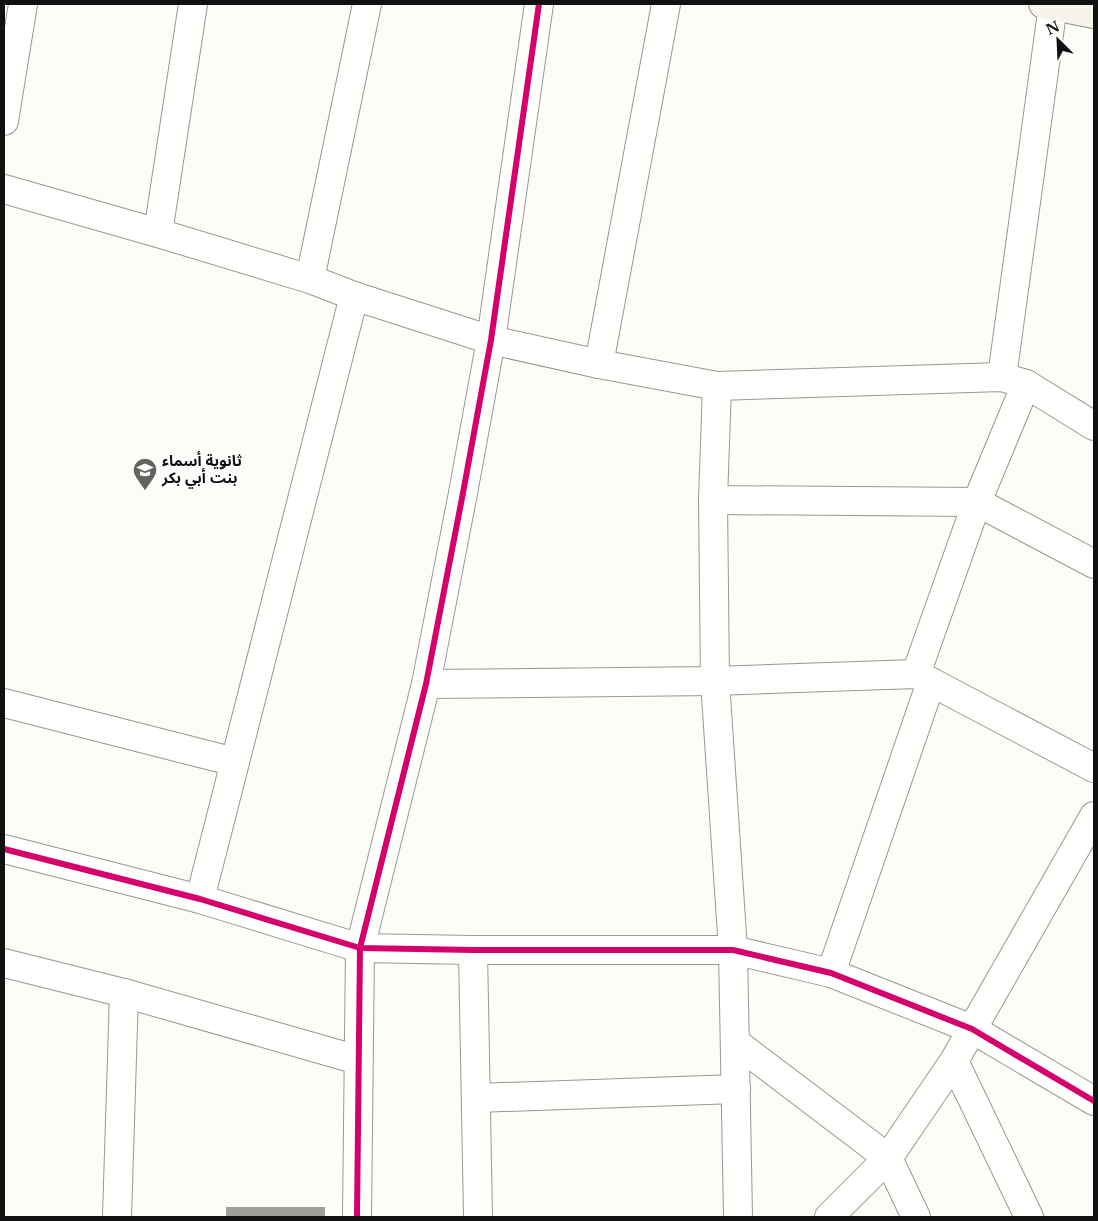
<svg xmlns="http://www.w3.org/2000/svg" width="1098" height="1221" font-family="'Libre Baskerville','Noto Sans Arabic',serif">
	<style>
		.building { fill: #a19f9c }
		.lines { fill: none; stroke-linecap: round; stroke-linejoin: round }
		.minor-casing { stroke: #979795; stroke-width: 30 }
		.tertiary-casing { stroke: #979795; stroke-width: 30 }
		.secondary-casing { stroke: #8e8d8b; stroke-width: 30 }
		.minor { stroke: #fffffe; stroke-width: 28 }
		.tertiary { stroke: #fffffe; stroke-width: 28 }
		.secondary { stroke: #f6f4eb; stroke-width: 28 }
		.cycleway-casing { stroke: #fff; stroke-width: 9 }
		.cycleway { stroke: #d6006c; stroke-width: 6 }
		.labels { text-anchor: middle; stroke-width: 5; stroke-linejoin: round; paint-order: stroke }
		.poi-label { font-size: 15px; font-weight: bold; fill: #111; stroke: #fff; text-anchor: start }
	</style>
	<rect width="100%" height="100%" fill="#fdfcf7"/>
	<!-- building -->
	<rect class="building" x="226" y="1207" width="99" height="10"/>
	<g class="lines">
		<defs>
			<g id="minor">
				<polyline points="4,121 23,4"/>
				<polyline points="158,233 193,4"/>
				<polyline points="310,279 367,4"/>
				<polyline points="599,364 666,4"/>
				<polyline points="1002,377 1053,5"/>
				<polyline points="717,386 713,500 715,681 733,950 738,1217"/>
				<polyline points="713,500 977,502 1094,564"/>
				<polyline points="916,674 977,502 1026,384"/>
				<polyline points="426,684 715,681 916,674 1094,768"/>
				<polyline points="4,703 235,762"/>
				<polyline points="4,849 200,899 360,948 473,950 733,950 831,973 972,1029 1094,1101"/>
				<polyline points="200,899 354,296"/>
				<polyline points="473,950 478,1217"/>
				<polyline points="4,963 124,993 358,1060"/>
				<polyline points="831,973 931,682"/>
				<polyline points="735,1042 888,1158 916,1217"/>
				<polyline points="954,1061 1029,1217"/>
				<polyline points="476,1098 736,1089"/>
				<polyline points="117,1217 124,993"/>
				<polyline points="357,1217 360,948 426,684 463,493 491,340 539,4"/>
			</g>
			<g id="tertiary">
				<polyline points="4,189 158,233 310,279 354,296 491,340 599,364 717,386 1002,377 1026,384 1094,426"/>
				<polyline points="829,1217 888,1158 954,1061 1094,816"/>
			</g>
			<polyline id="secondary" points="1043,4 1094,14"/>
		</defs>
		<!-- minor casing -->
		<use href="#minor" class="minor-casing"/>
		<!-- tertiary casing -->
		<use href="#tertiary" class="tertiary-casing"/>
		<!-- secondary casing -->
		<use href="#secondary" class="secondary-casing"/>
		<!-- minor -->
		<use href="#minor" class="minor"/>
		<!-- tertiary -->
		<use href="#tertiary" class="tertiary"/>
		<!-- secondary -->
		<use href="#secondary" class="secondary"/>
		<defs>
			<g id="cycleway">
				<polyline points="4,849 200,899 360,948 473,950 733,950 831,973 972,1029 1094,1101"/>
				<polyline points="357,1217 360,948 426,684 463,493 491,340 539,4"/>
			</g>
		</defs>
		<!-- cycleway casing -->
		<use href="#cycleway" class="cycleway-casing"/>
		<!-- cycleway -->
		<use href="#cycleway" class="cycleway"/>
	</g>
	<!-- icons -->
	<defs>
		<symbol id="school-pin" viewBox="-11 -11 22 30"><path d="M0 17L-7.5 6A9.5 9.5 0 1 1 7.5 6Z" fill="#646362" stroke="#fff"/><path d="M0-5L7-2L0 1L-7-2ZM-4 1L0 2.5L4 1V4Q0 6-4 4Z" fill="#fff"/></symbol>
	</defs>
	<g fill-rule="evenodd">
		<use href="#school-pin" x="131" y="456" width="28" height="38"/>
	</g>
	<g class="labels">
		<!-- poi labels -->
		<g class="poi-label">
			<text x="162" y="466">ثانوية أسماء<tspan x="162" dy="17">بنت أبي بكر</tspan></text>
		</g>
	</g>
	<!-- border -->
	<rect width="1098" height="1221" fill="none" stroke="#111111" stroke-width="10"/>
	<!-- north arrow -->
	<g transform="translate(1058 40) rotate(336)" stroke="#ffffff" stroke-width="4" paint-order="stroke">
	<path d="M0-4L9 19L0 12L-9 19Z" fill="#111111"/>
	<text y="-8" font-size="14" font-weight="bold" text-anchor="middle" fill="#111111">N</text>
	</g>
</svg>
